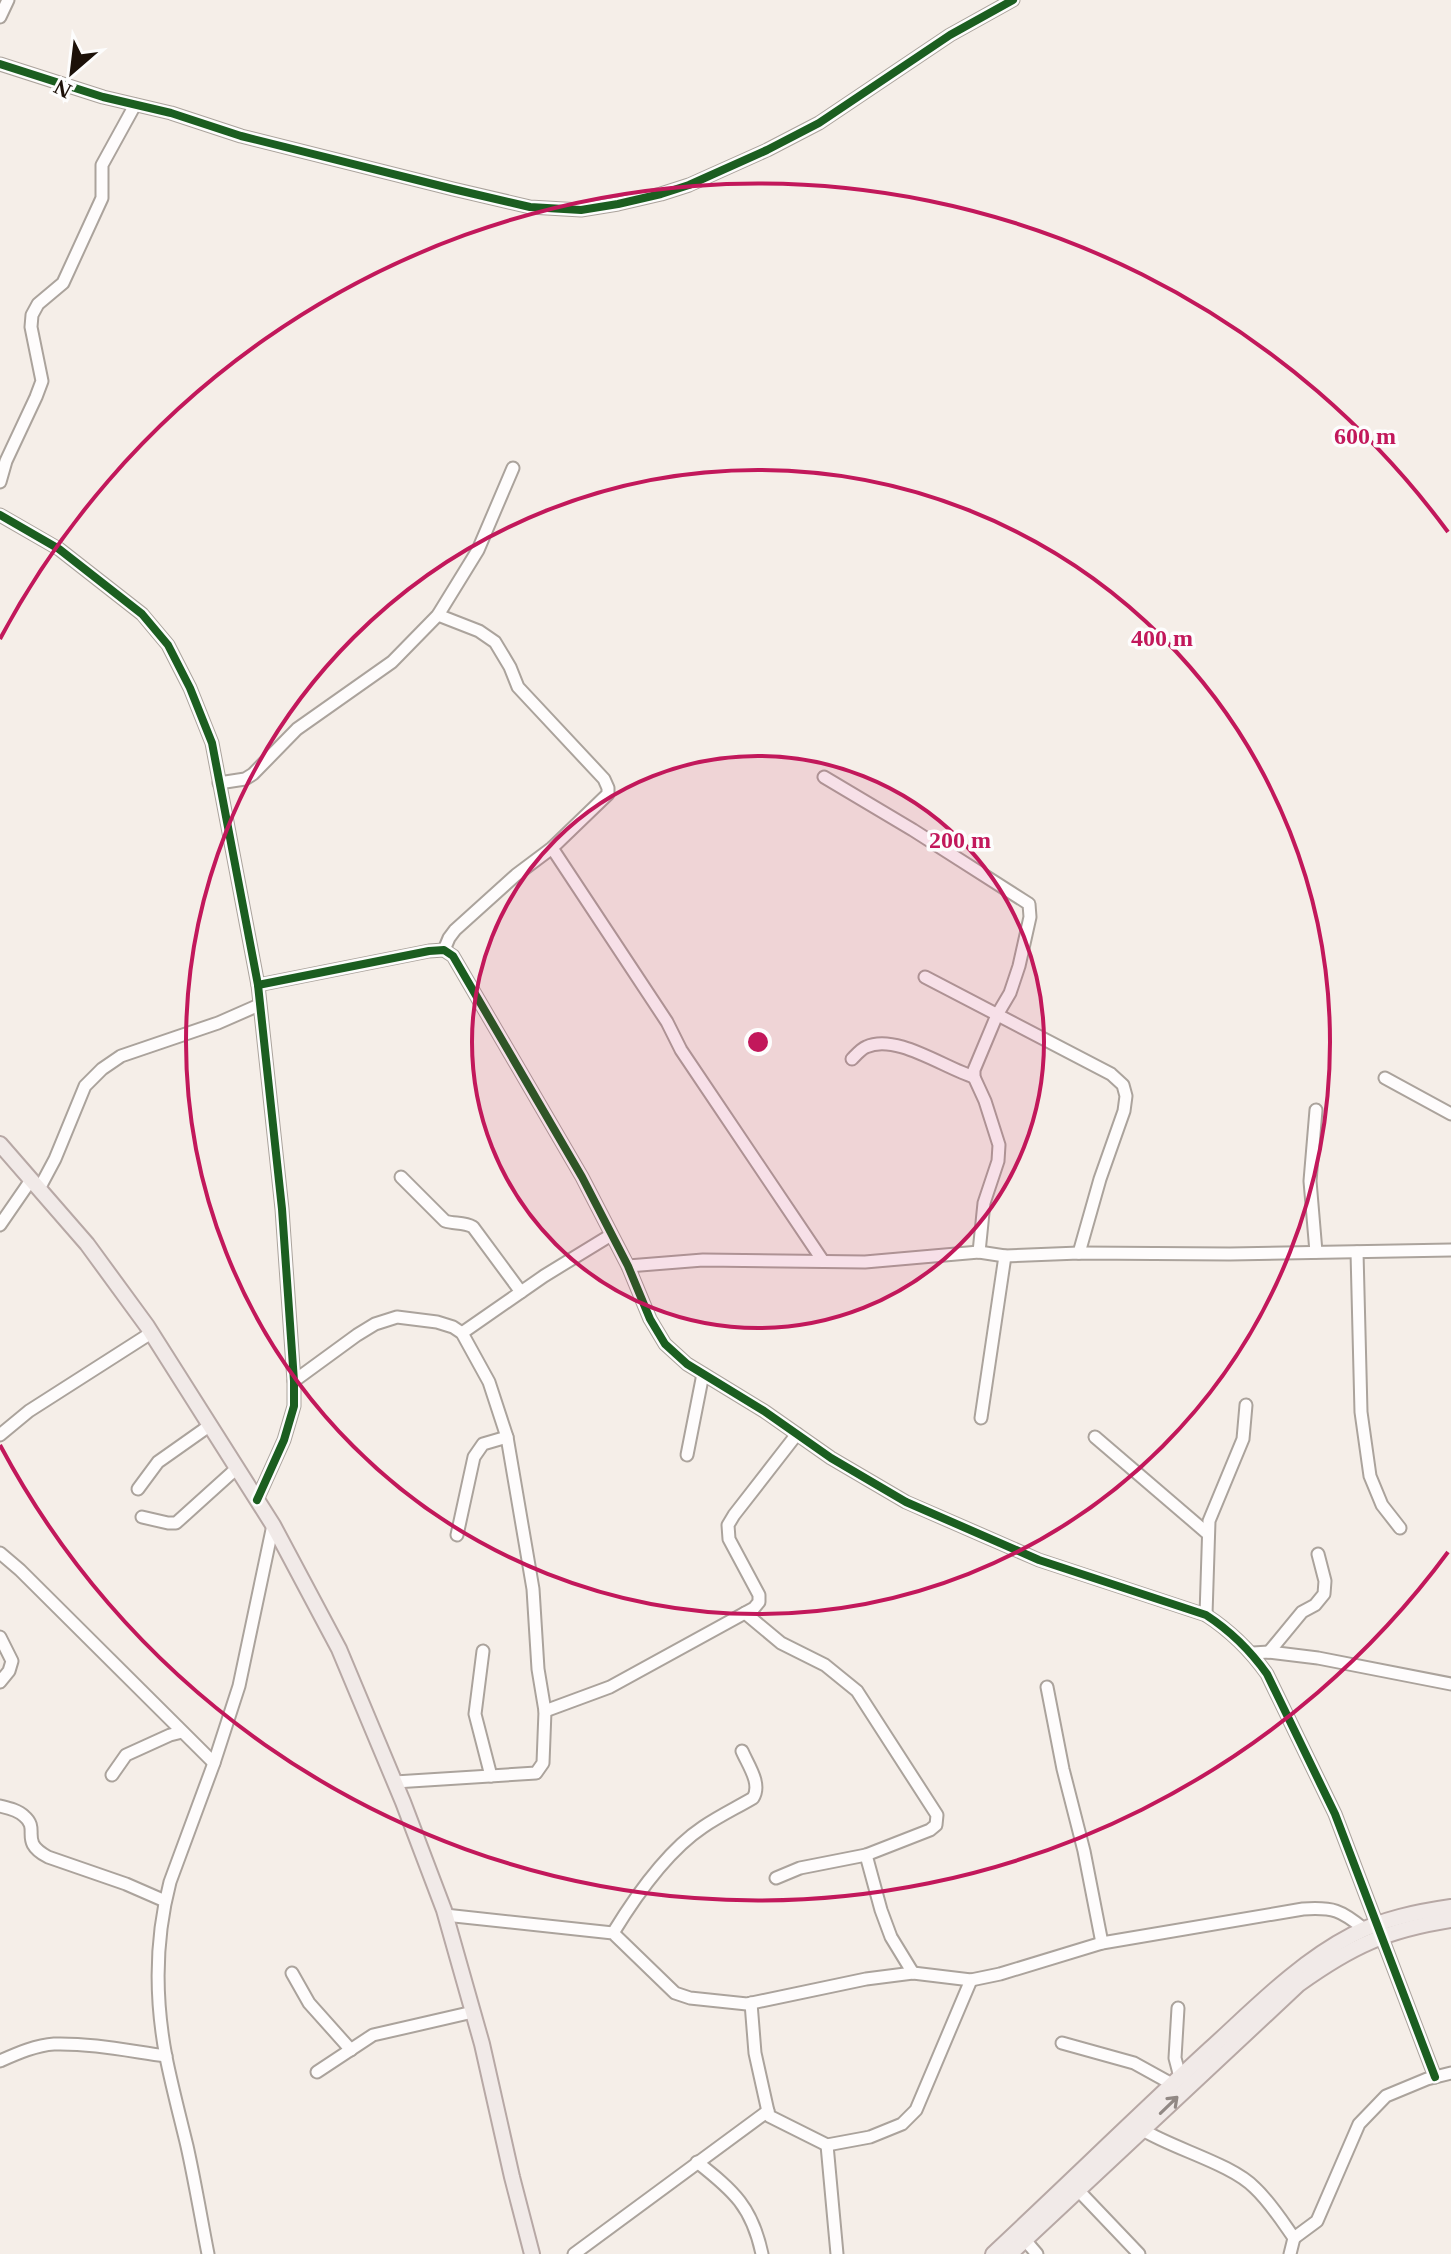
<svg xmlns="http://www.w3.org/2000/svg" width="1451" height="2254" font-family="Georgia,serif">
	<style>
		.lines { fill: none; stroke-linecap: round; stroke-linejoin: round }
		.minor-casing { stroke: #aba39c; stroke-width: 15 }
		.major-casing { stroke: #b7a8a5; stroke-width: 18 }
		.minor { stroke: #fefcfc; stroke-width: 11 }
		.major { stroke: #f1eae8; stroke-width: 14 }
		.cycleway-casing { stroke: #fdfdfd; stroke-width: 13 }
		.cycleway { stroke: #1b5e20; stroke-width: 8 }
		.oneway { stroke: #918884 }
		.ring { fill: none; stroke: #c2185b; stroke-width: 4 }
		.centre { fill: #c2185b; stroke: #fdfdfd; stroke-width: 4 }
		.ring-label { font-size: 24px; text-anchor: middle; font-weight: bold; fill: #c2185b; stroke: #fdfdfd; stroke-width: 7; stroke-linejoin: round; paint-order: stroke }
	</style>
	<rect width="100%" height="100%" fill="#f5eee8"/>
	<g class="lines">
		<defs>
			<g id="minor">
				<polyline points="0,17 8,0"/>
				<polyline points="0,64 103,97 171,113 241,136 453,189 530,207 581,210 618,204 661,194 689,185 767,150 819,123 950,35 1013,0"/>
				<polyline points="0,482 6,461 36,397 42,381 31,327 32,315 38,304 63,283 102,198 102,165 135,105"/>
				<polyline points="0,515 59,549 142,614 168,645 190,688 212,743 258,985 282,1209 294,1381 294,1406 284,1440 257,1500"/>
				<polyline points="438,615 479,631 495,642 510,667 518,687 604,779 608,788 608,794 552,848 516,875 455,930 449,938 444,950"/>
				<polyline points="824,777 913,830 1029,904 1030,917 1019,966 1010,993 997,1015 974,1070 974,1077 985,1101 999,1145 998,1161 984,1203 979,1252"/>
				<polyline points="219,783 245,779 253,774 297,729 392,662 438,615 478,550 513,468"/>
				<polyline points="552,848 667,1022 681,1050 823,1261"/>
				<polyline points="925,977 1111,1074 1123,1085 1126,1096 1124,1111 1100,1179 1079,1253"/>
				<path d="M 258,985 L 429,951 L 444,950 L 453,956 L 582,1177 L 628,1266 L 650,1319 L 665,1344 L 687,1364 L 764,1411 L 831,1458 L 906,1502 L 1039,1560 L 1206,1615 C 1232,1632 1250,1650 1267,1674 L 1335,1814 L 1435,2077"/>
				<path d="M 852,1059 C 856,1055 861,1049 866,1047 C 896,1033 944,1068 974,1077"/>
				<polyline points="1385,1078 1451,1114"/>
				<polyline points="1316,1110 1310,1181 1316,1252"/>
				<path d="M 401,1177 L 445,1221 C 454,1224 464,1222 473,1227 L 521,1292"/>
				<polyline points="39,1189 55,1159 85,1086 102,1069 121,1056 218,1023 259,1005"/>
				<polyline points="0,1225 31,1180"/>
				<polyline points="1357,1252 1361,1412 1370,1476 1382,1505 1400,1528"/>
				<polyline points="628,1266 703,1260 865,1262 979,1252 1005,1256 1079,1253 1230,1254 1451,1250"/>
				<polyline points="462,1333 544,1276 611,1235"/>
				<polyline points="294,1381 357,1335 375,1324 397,1317 437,1322 453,1327 462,1333 489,1382 507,1437 533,1589 538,1669 545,1711 543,1763 536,1773 395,1782"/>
				<polyline points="981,1418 1005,1256"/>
				<polyline points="0,1435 29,1411 151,1333"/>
				<polyline points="1095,1437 1207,1533"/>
				<polyline points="687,1455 703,1374"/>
				<polyline points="138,1489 158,1462 209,1426"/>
				<polyline points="142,1517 168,1523 176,1523 237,1468"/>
				<polyline points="457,1535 474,1457 483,1444 507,1437"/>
				<polyline points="0,1553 20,1570 214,1763"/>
				<polyline points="745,1613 781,1643 825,1665 857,1691 937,1815 936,1825 930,1830 866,1855 800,1868 776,1878"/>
				<polyline points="1206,1615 1209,1521 1243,1439 1246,1405"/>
				<polyline points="0,1637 12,1661 9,1671 0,1682"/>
				<polyline points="483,1651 475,1714 491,1776"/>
				<polyline points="1269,1652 1302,1612 1315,1605 1324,1594 1325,1581 1318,1554"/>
				<polyline points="1253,1653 1269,1652 1318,1658 1451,1684"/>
				<polyline points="1047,1687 1063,1769 1084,1851 1102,1943"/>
				<polyline points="545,1711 610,1687 754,1608 759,1602 759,1595 729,1539 728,1525 734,1515 797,1434"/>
				<polyline points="112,1775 126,1755 170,1735 182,1732"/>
				<path d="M 0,1806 C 8,1808 18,1810 24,1816 C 41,1830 18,1841 48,1857 L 126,1884 L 165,1901"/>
				<polyline points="866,1855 881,1910 891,1937 913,1973"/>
				<path d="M 445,1915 L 613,1933 L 675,1993 L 690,1998 L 747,2004 L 866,1979 L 913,1973 L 971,1980 L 1000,1974 L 1102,1943 L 1303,1909 C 1333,1907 1341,1910 1364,1929"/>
				<path d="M 613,1933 C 635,1897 667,1851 703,1827 C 719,1816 736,1808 753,1798 C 762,1784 748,1765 742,1751"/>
				<polyline points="292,1973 309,2003 351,2050"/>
				<polyline points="751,2003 755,2053 769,2116 827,2145 870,2137 902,2124 916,2110 971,1980"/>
				<polyline points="1178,2008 1175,2058 1180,2077"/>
				<polyline points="1062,2043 1134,2063 1172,2084"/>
				<path d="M 0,2061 C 16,2054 36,2045 54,2044 C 91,2043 129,2051 166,2056"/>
				<polyline points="317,2072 373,2035 473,2012"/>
				<path d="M 1143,2130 C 1174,2149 1232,2164 1255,2188 C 1270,2202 1282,2221 1294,2238 L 1290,2254"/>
				<polyline points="827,2145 837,2254"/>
				<path d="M 697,2162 C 734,2191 752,2207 762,2254"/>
				<polyline points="1078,2190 1139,2254"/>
				<polyline points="1294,2238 1317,2221 1359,2124 1386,2096 1427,2079 1451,2073"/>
				<polyline points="1025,2240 1037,2254"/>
				<path d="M 208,2254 C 201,2218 195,2182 187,2146 C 180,2117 172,2087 166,2057 C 155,1999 155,1939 170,1882 L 214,1763 L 239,1686 L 273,1525"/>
				<polyline points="574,2254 768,2111"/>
			</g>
			<g id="major">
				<polyline points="0,1144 87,1244 147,1326 273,1525 339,1649 403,1802 444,1910 482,2044 512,2177 532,2254"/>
				<path d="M 993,2254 C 1066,2186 1137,2116 1210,2049 C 1254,2009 1298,1963 1352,1935 C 1382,1919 1417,1912 1451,1907"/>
				<path d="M 1010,2254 L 1299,1984 C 1352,1946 1387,1930 1451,1920"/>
			</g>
		</defs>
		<!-- minor casing -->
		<use href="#minor" class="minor-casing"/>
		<!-- major casing -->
		<use href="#major" class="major-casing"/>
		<!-- minor -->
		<use href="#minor" class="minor"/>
		<!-- major -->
		<use href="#major" class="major"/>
		<defs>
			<g id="cycleway">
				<polyline points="0,64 103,97 171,113 241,136 453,189 530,207 581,210 618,204 661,194 689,185 767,150 819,123 950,35 1013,0"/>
				<polyline points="0,515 59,549 142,614 168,645 190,688 212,743 258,985 282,1209 294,1381 294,1406 284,1440 257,1500"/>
				<path d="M 258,985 L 429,951 L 444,950 L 453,956 L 582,1177 L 628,1266 L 650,1319 L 665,1344 L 687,1364 L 764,1411 L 831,1458 L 906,1502 L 1039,1560 L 1206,1615 C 1232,1632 1250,1650 1267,1674 L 1335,1814 L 1435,2077"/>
			</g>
		</defs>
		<!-- cycleway casing -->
		<use href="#cycleway" class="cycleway-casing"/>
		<!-- cycleway -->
		<use href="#cycleway" class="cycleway"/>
	</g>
	<!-- one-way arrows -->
	<defs><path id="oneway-shaft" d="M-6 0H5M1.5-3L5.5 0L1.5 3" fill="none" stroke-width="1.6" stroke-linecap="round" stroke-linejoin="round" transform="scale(2)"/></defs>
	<use class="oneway" href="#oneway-shaft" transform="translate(1169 2105) rotate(-44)"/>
	<!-- distance rings -->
	<circle cx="758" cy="1042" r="286" fill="#c2185b" fill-opacity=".12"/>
	<g class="ring">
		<circle cx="758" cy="1042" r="286"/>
		<circle cx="758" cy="1042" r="572"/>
		<path d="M1448 1552A858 858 0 0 1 0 1445M0 639A858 858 0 0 1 1448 532"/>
	</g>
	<circle cx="758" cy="1042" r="12" class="centre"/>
	<g class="ring-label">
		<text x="1365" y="444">600 m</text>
		<text x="1162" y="646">400 m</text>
		<text x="960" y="848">200 m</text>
	</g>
	<!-- north arrow -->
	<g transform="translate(72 72) rotate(208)" stroke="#fdfdfd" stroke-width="6" paint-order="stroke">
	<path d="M0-6L14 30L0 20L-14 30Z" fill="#1c1109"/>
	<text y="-12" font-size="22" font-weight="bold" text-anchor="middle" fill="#1c1109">N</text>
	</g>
</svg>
